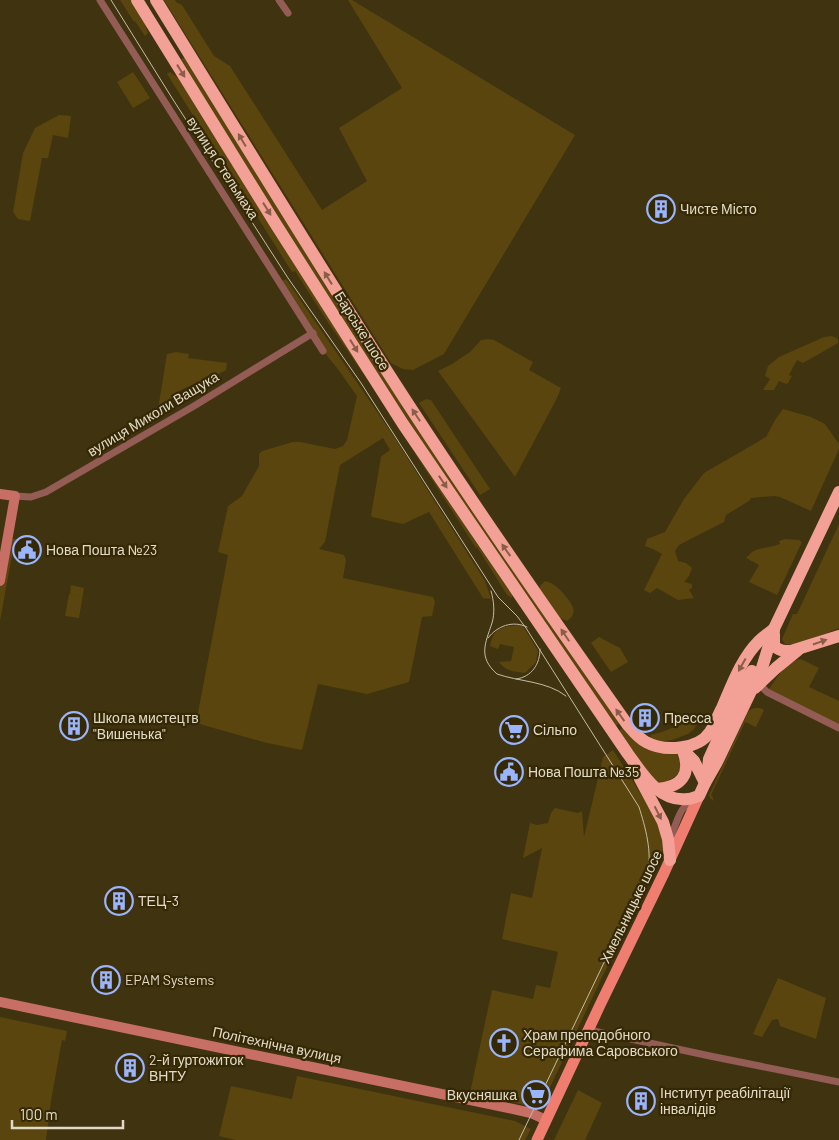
<svg xmlns="http://www.w3.org/2000/svg" width="839" height="1140" font-family="Barlow,sans-serif">
	<style>
		.green { fill: #59450d }
		.lines { fill: none; stroke-linecap: round; stroke-linejoin: round }
		.street { stroke: #935c54; stroke-width: 7 }
		.secondary { stroke: #c76f65; stroke-width: 10 }
		.primary { stroke: #ef7e71; stroke-width: 11 }
		.highway { stroke: #f3a196; stroke-width: 12 }
		.tram { stroke: #c5bca6; stroke-width: 1 }
		.oneway { fill: #8a5e46 }
		.labels { text-anchor: middle; stroke-width: 4.5; stroke-linejoin: round; paint-order: stroke }
		.street-label { font-size: 14px; fill: #e2dac7; stroke: #352805 }
		.poi-label { font-size: 14px; fill: #e2dac7; stroke: #352805; text-anchor: start }
	</style>
	<rect width="100%" height="100%" fill="#403310"/>
	<!-- green -->
	<g class="green">
		<polygon points="120,0 132,0 141,14 148,33 145,36 135,21 134,22"/>
		<polygon points="164,0 175,0 176,2 182,5 214,56 230,66 322,210 367,181 339,128 402,88 348,0 352,0 575,135 444,354 413,370 403,369 391,363"/>
		<polygon points="183,58 185,58 620,723 616,726 487,543 237,154 181,59"/>
		<polygon points="133,72 150,98 133,108 117,82"/>
		<polygon points="170,72 180,79 369,382 325,318 295,271 292,272 167,74"/>
		<polygon points="59,115 71,116 68,138 53,135 48,158 42,158 30,221 18,219 13,212 23,153 35,128"/>
		<polygon points="286,279 391,432 485,581 491,599 483,598 429,512 403,524 372,517 371,515 381,457 383,455 390,450 383,438 340,465 325,542 319,549 344,555 346,560 343,578 433,597 435,602 432,616 422,617 409,682 367,694 318,684 302,750 267,743 196,723 228,555 218,552 228,506 242,496 259,466 259,454 262,451 293,442 300,442 335,449 343,446 347,440 357,396 337,368 323,351 280,282"/>
		<polygon points="832,336 838,339 838,343 803,363 797,360 789,375 792,376 788,383 786,384 779,381 774,390 763,390 770,379 765,376 768,366 779,357 824,337"/>
		<polygon points="488,339 494,340 533,362 529,370 561,388 556,400 515,477 438,371 452,364 470,352 481,340"/>
		<polygon points="176,352 189,354 188,358 227,363 226,370 201,384 194,384 179,391 178,395 158,409 167,354"/>
		<polygon points="426,399 431,400 490,489 480,495 419,403"/>
		<polygon points="783,409 811,417 825,424 839,444 839,449 811,511 780,497 774,496 751,498 749,501 726,515 724,522 679,545 675,551 678,561 686,563 692,568 689,576 684,582 692,584 692,588 689,590 694,598 678,600 657,588 650,593 644,590 662,554 653,549 645,546 647,539 665,532 684,499 704,473 766,437 775,420"/>
		<polygon points="400,430 512,595 512,598 507,595 477,547 476,548"/>
		<path d="M 839,524 L 839,628 C 827,633 796,647 785,644 L 782,639 L 793,614 L 797,614 Z"/>
		<polygon points="11,539 24,539 23,543 14,547 13,550 0,621 0,581"/>
		<path d="M 785,539 L 799,540 L 802,542 L 777,595 L 749,582 L 759,565 L 746,558 C 748,556 750,554 752,552 C 760,547 771,548 780,544 L 779,541 Z"/>
		<path d="M 545,581 C 554,583 558,588 564,594 C 571,603 580,612 567,621 L 560,618 L 540,589 L 540,586 Z"/>
		<polygon points="71,585 84,588 79,618 65,616 69,594 80,596 70,594"/>
		<path d="M 519,625 L 523,626 L 538,651 L 536,662 L 525,673 C 515,672 505,671 499,662 L 511,661 L 514,647 L 500,644 L 498,649 L 490,646 C 494,627 502,627 519,625 Z"/>
		<polygon points="599,637 620,648 628,662 611,672 591,643"/>
		<path d="M 800,659 L 803,660 L 819,668 L 809,687 L 839,701 L 839,728 L 767,692 C 775,681 785,662 800,659 Z"/>
		<polygon points="755,708 760,708 764,710 756,727 745,722 711,795 713,798 714,801 710,798 709,795 748,712 751,709"/>
		<polygon points="694,719 699,720 694,729 688,734 672,740 664,741 659,741 652,738 650,735 662,732"/>
		<path d="M 623,728 L 676,751 C 683,772 683,774 662,783 L 654,781 L 618,731 Z"/>
		<polygon points="613,750 660,824 663,850 661,858 636,909 632,910 625,908 621,916 626,922 626,927 543,1102 539,1104 529,1106 470,1093 492,990 533,999 536,985 550,988 558,952 502,939 511,893 532,898 542,848 523,858 530,823 537,825 548,823 551,813 555,808 578,813 582,811 584,837 603,757"/>
		<polygon points="778,978 826,998 816,1039 780,1026 778,1019 772,1020 762,1037 753,1034"/>
		<polygon points="0,1017 67,1031 65,1041 62,1040 51,1101 46,1140 0,1140"/>
		<polygon points="297,1076 515,1121 531,1129 525,1140 236,1140 219,1136 231,1086 292,1099"/>
		<polygon points="578,1090 602,1103 585,1140 554,1140"/>
	</g>
	<g class="lines">
		<!-- street -->
		<g class="street">
			<polyline points="100,0 323,351"/>
			<polyline points="279,0 288,13"/>
			<polyline points="15,496 31,497 46,492 194,406 313,333"/>
			<polyline points="759,684 767,692 839,728"/>
			<path d="M 671,840 C 672,834 680,808 686,806 C 687,806 694,807 695,807"/>
			<polyline points="589,1030 710,1056 839,1082"/>
		</g>
		<!-- secondary -->
		<g class="secondary">
			<polyline points="0,494 15,496 0,581"/>
			<polyline points="0,1002 499,1106 531,1113 546,1120"/>
		</g>
		<!-- primary -->
		<polyline class="primary" points="537,1140 600,1005 664,873 699,796"/>
		<!-- highway -->
		<g class="highway">
			<path d="M 137,0 L 275,223 L 403,424 L 628,754 C 642,773 659,803 688,799 C 691,799 695,797 699,796 L 705,783 L 717,762 L 762,668 L 774,629"/>
			<path d="M 156,0 C 231,122 306,244 383,365 C 461,487 544,606 627,724 C 633,731 638,738 646,742 C 664,752 698,750 710,732 C 715,725 718,715 722,708 C 732,685 741,659 759,641 C 764,636 769,633 774,629"/>
			<path d="M 774,634 L 774,645 C 778,651 784,651 791,651 L 839,636"/>
			<polyline points="771,635 839,492"/>
			<polyline points="755,688 776,668 798,650"/>
			<polyline points="685,752 694,761 705,783"/>
			<polyline points="708,768 709,759 743,684 752,671"/>
			<polyline points="640,779 663,822 668,839 670,860"/>
			<path d="M 657,789 C 681,787 692,775 683,751"/>
		</g>
		<!-- tram -->
		<g class="tram">
			<path d="M 111,0 L 172,98 L 288,278 L 361,383 L 498,597 L 517,616 L 526,628 L 639,807 C 645,826 653,854 647,873 L 519,1140"/>
			<path d="M 491,591 C 494,601 495,613 492,623 C 485,644 478,657 497,674 C 520,682 547,681 566,696"/>
			<path d="M 488,638 C 497,626 513,620 527,627"/>
			<path d="M 516,679 C 532,677 540,664 540,649"/>
		</g>
	</g>
	<!-- one-way arrows -->
	<defs><path id="oneway-solid" d="M-6-.8H1V-3.2L6.5 0L1 3.2V.8H-6Z" transform="scale(1.25)"/></defs>
	<g class="oneway">
		<use href="#oneway-solid" transform="translate(181 71) rotate(58)"/>
		<use href="#oneway-solid" transform="translate(242 140) rotate(-121)"/>
		<use href="#oneway-solid" transform="translate(267 209) rotate(58)"/>
		<use href="#oneway-solid" transform="translate(328 278) rotate(-122)"/>
		<use href="#oneway-solid" transform="translate(354 346) rotate(58)"/>
		<use href="#oneway-solid" transform="translate(416 415) rotate(-123)"/>
		<use href="#oneway-solid" transform="translate(443 482) rotate(56)"/>
		<use href="#oneway-solid" transform="translate(506 550) rotate(-125)"/>
		<use href="#oneway-solid" transform="translate(565 635) rotate(-124)"/>
		<use href="#oneway-solid" transform="translate(820 642) rotate(-19)"/>
		<use href="#oneway-solid" transform="translate(742 665) rotate(119)"/>
		<use href="#oneway-solid" transform="translate(620 715) rotate(-125)"/>
		<use href="#oneway-solid" transform="translate(658 813) rotate(63)"/>
	</g>
	<!-- icons -->
	<defs>
		<symbol id="building-ring" viewBox="-11 -11 22 22"><circle r="9.5" fill="#352805" stroke="#9ab5fd" stroke-width="1.5"/><path d="M-4-6H4V6H1V3H-1V6H-4ZM-2.5-4.3h1.7v1.8h-1.7ZM.8-4.3h1.7v1.8H.8ZM-2.5-1h1.7V.8h-1.7ZM.8-1h1.7V.8H.8Z" fill="#9ab5fd"/></symbol>
		<symbol id="civic-ring" viewBox="-11 -11 22 22"><circle r="9.5" fill="#352805" stroke="#9ab5fd" stroke-width="1.5"/><path d="M-.6-6.5H3V-4.5H.6V-3L4-1V1h2V6H-6V1h2V-1L-.6-3ZM-1.2 2.5V6h2.4V2.5Z" fill="#9ab5fd"/></symbol>
		<symbol id="supermarket-ring" viewBox="-11 -11 22 22"><circle r="9.5" fill="#352805" stroke="#9ab5fd" stroke-width="1.5"/><path d="M-6-5.5h2.5l.6 2H6L4.5 2H-2.5L-4.4-4H-6ZM-1.5 3.2a1.3 1.3 0 1 0 .1 0ZM3 3.2a1.3 1.3 0 1 0 .1 0Z" fill="#9ab5fd"/></symbol>
		<symbol id="church-ring" viewBox="-11 -11 22 22"><circle r="9.5" fill="#352805" stroke="#9ab5fd" stroke-width="1.5"/><path d="M-1.2-6h2.4v3.5h3.3v2.4h-3.3V6h-2.4V-.1h-3.3v-2.4h3.3Z" fill="#9ab5fd"/></symbol>
	</defs>
	<g fill-rule="evenodd">
		<use href="#building-ring" x="645" y="193" width="32" height="32"/>
		<use href="#civic-ring" x="11" y="534" width="32" height="32"/>
		<use href="#building-ring" x="629" y="702" width="32" height="32"/>
		<use href="#building-ring" x="58" y="710" width="32" height="32"/>
		<use href="#supermarket-ring" x="498" y="714" width="32" height="32"/>
		<use href="#civic-ring" x="493" y="756" width="32" height="32"/>
		<use href="#building-ring" x="103" y="885" width="32" height="32"/>
		<use href="#building-ring" x="90" y="964" width="32" height="32"/>
		<use href="#church-ring" x="488" y="1027" width="32" height="32"/>
		<use href="#building-ring" x="114" y="1052" width="32" height="32"/>
		<use href="#supermarket-ring" x="520" y="1079" width="32" height="32"/>
		<use href="#building-ring" x="625" y="1085" width="32" height="32"/>
	</g>
	<g class="labels">
		<!-- street labels -->
		<g class="street-label">
			<text transform="translate(223 168) rotate(57)" y="5">вулиця Стельмаха</text>
			<text transform="translate(362 331) rotate(58)" y="5">Барське шосе</text>
			<text transform="translate(153 414) rotate(-31)" y="5">вулиця Миколи Ващука</text>
			<text transform="translate(631 907) rotate(-64)" y="5">Хмельницьке шосе</text>
			<text transform="translate(277 1045) rotate(12)" y="5">Політехнічна вулиця</text>
		</g>
		<!-- poi labels -->
		<g class="poi-label">
			<text x="680" y="214">Чисте Місто</text>
			<text x="46" y="555">Нова Пошта №23</text>
			<text x="93" y="723">Школа мистецтв<tspan x="93" dy="16">"Вишенька"</tspan></text>
			<text x="664" y="723">Пресса</text>
			<text x="533" y="735">Сільпо</text>
			<text x="528" y="777">Нова Пошта №35</text>
			<text x="138" y="906">ТЕЦ-3</text>
			<text x="125" y="985">EPAM Systems</text>
			<text x="523" y="1040">Храм преподобного<tspan x="523" dy="16">Серафима Саровського</tspan></text>
			<text x="149" y="1065">2-й гуртожиток<tspan x="149" dy="16">ВНТУ</tspan></text>
			<text x="660" y="1098">Інститут реабілітації<tspan x="660" dy="16">інвалідів</tspan></text>
			<text x="517" y="1100" text-anchor="end">Вкусняшка</text>
		</g>
	</g>
	<!-- scale -->
	<path d="M12 1120v8h111v-8" fill="none" stroke="#e2dac7" stroke-width="2.5"/>
	<text x="20" y="1120" font-size="15" fill="#e2dac7" stroke="#352805" stroke-width="4" paint-order="stroke">100 m</text>
</svg>
